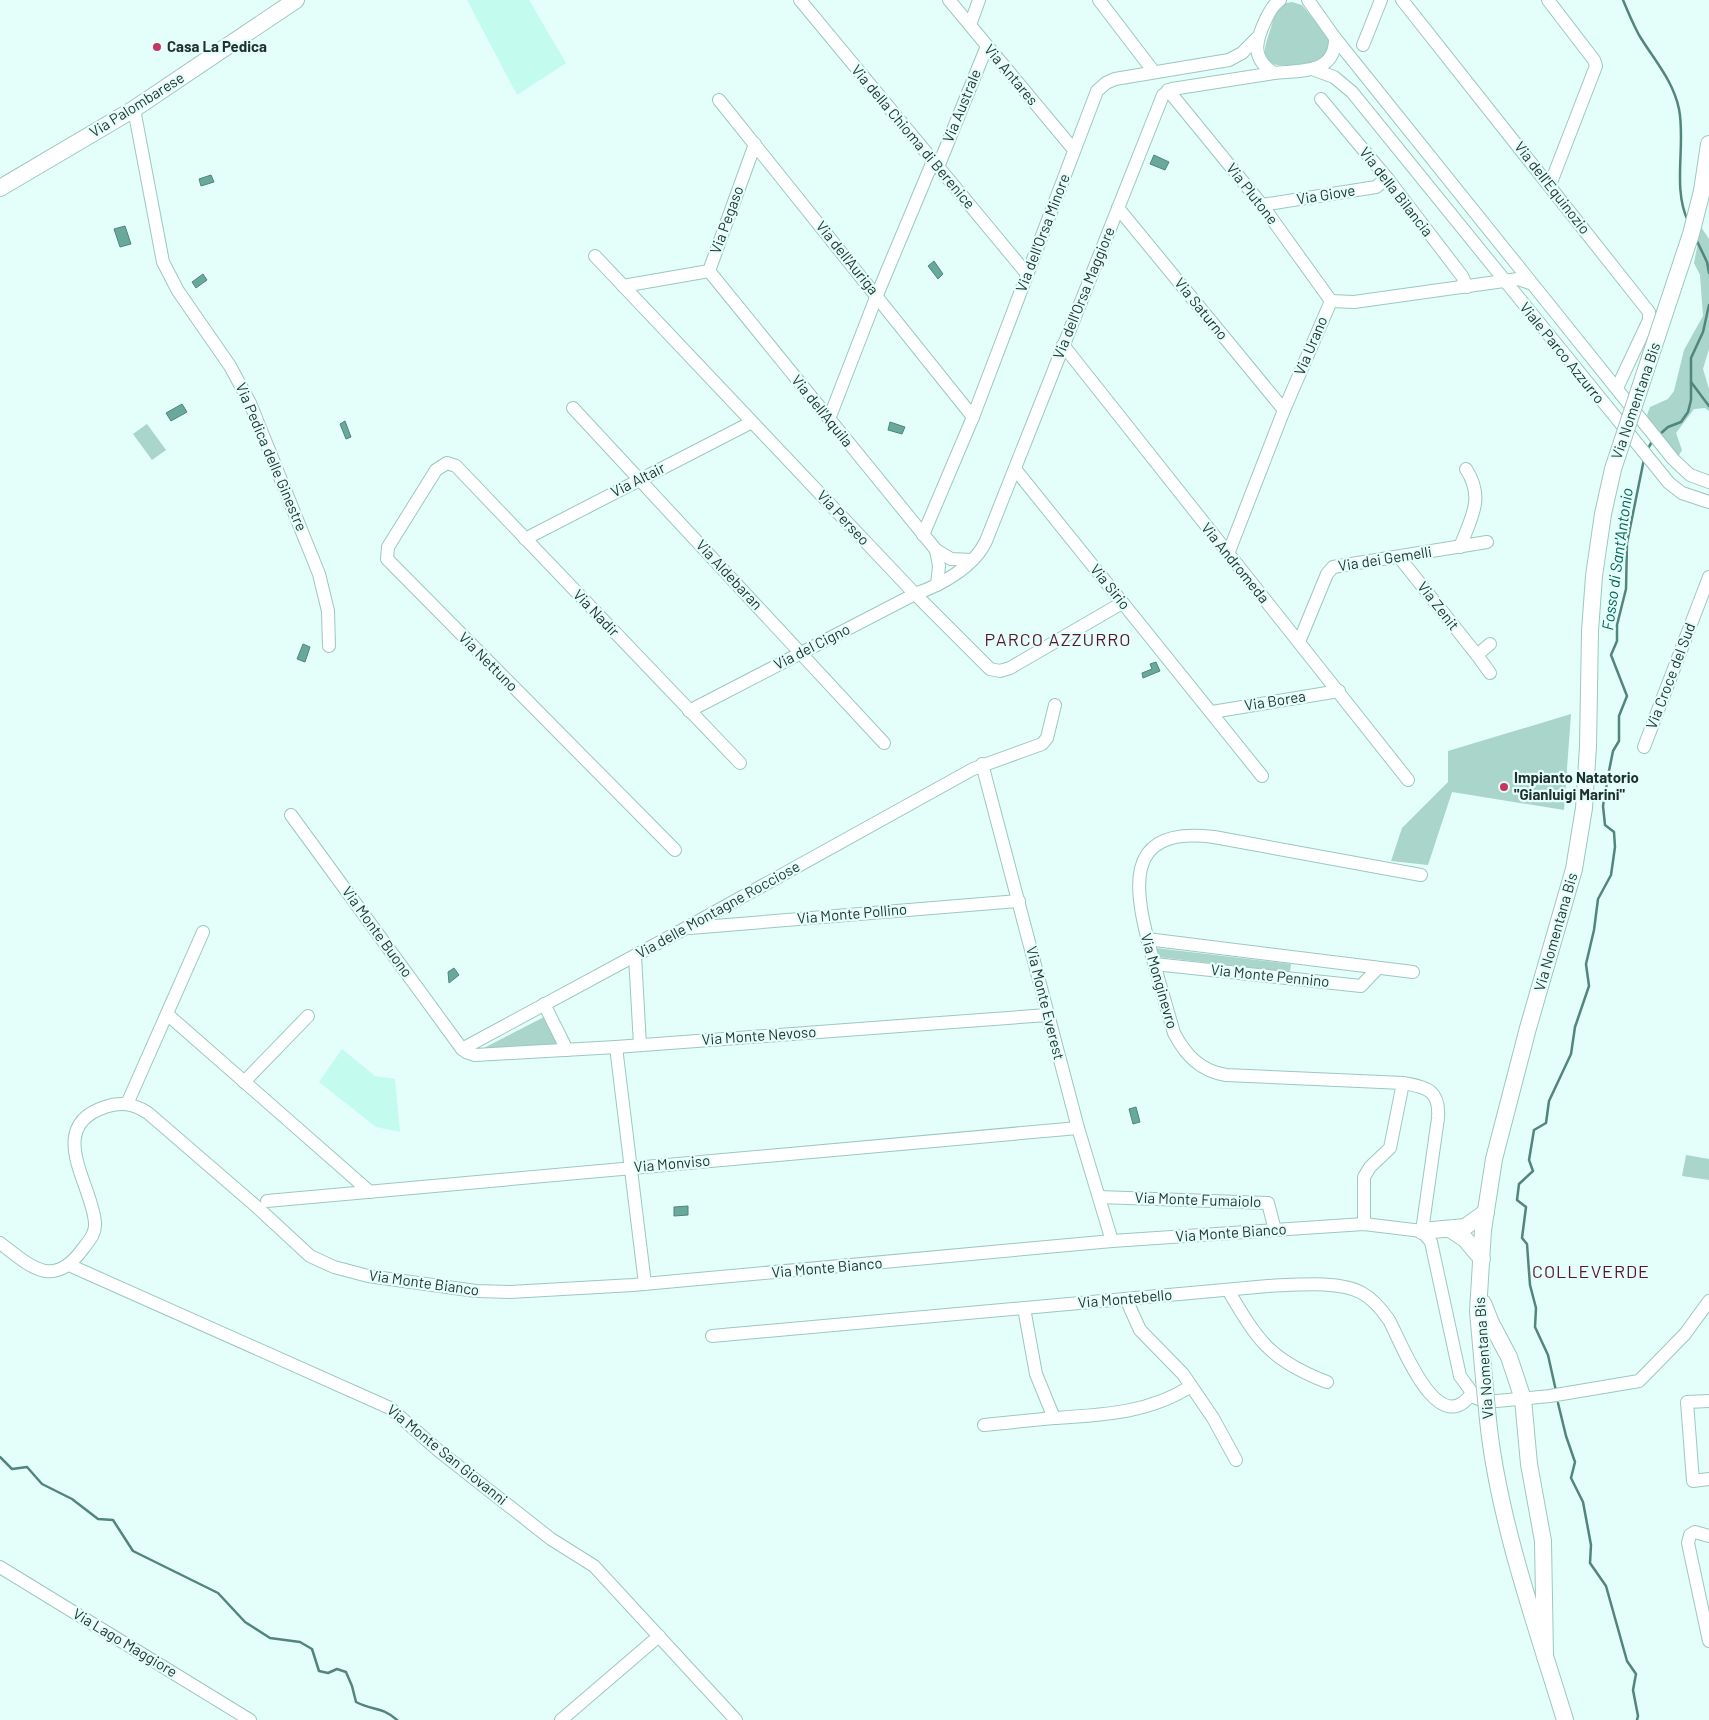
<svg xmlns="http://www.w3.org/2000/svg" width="1709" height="1720" font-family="Barlow,sans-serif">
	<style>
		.built { fill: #c3fbef }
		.green { fill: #a9d5cb }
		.water { fill: #68a99c; stroke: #52857b }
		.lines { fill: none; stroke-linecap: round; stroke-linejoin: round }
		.stream { stroke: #52857b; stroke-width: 2.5 }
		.minor-casing { stroke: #9bc8bf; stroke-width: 14 }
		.major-casing { stroke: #9bc8bf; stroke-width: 18 }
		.minor { stroke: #fff; stroke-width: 12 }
		.major { stroke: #fff; stroke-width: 16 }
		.major-bridge-casing { stroke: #9bc8bf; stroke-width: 18; stroke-linecap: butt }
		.major-bridge { stroke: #fff; stroke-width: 16 }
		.poi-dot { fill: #c53762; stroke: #e4fff9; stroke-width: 2 }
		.labels { text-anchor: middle; stroke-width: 4.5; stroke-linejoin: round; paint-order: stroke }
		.poi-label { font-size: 15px; font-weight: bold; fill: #1f312e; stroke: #e4fff9; text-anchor: start }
		.street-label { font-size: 15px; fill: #1f312e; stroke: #e4fff9 }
		.water-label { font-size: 16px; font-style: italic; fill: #056357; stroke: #e4fff9 }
		.quarter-label { font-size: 18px; letter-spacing: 1px; fill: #59152a; stroke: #e4fff9 }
	</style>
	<rect width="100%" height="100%" fill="#e4fff9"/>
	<!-- built -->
	<g class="built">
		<polygon points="467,0 529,0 566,63 517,95"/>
		<polygon points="342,1049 375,1076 395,1079 400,1132 376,1127 319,1082"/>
	</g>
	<!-- green -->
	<g class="green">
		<path d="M 1292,2 L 1302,5 L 1328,37 L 1329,53 C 1317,62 1308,63 1293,65 C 1263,68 1260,57 1270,31 C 1272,24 1274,15 1278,9 C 1282,4 1286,3 1292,2 Z"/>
		<polygon points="1701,227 1709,239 1709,349 1703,369 1709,389 1709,411 1705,408 1694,409 1676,433 1682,450 1678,457 1665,448 1647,415 1650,407 1668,399 1674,391 1684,350 1703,316 1700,275 1694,263"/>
		<polygon points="147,424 166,450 152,460 133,434"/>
		<polygon points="1571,714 1564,810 1452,792 1428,865 1391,861 1402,828 1448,782 1448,751"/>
		<polygon points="1156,948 1291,964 1290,972 1158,957"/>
		<polygon points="544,1017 559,1047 478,1051"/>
		<polygon points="1686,1155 1709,1159 1709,1180 1682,1176"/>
	</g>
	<!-- water -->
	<g class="water">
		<polygon points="1154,155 1169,162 1165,170 1150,164"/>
		<polygon points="211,175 214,182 201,186 199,179"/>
		<polygon points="125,226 131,244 120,247 114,229"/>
		<polygon points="934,261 943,274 938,279 928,266"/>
		<polygon points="203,274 207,280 196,288 192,282"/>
		<polygon points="182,404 187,412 171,421 166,413"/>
		<polygon points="345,421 351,437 346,439 340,424"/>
		<polygon points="890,422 905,427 902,434 888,430"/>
		<polygon points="303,644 310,647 305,662 297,659"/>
		<polygon points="1156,662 1160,671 1143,678 1142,673 1152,669 1150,664"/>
		<polygon points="454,968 459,975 449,983 448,972"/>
		<polygon points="1136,1107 1140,1122 1133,1124 1129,1109"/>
		<polygon points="688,1206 688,1215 674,1216 674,1207"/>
	</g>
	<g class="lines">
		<!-- stream -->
		<g class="stream">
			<path d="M 1623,0 C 1628,12 1633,24 1639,35 C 1654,60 1673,80 1679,109 C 1686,144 1672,188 1688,221"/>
			<polyline points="1696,239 1707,262 1709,273"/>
			<polyline points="1691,382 1709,406"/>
			<polyline points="1660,434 1668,427 1681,422 1688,412 1691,400 1691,358 1703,332 1709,305"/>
			<polyline points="1647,450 1653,440"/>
			<polyline points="1556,1391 1548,1355 1535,1327 1536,1308 1530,1285 1527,1244 1522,1238 1526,1207 1517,1200 1519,1184 1533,1171 1529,1160 1534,1130 1546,1123 1549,1101 1571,1054 1575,1027 1589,986 1586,964 1594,930 1598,899 1611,875 1615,847 1614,832 1605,825 1603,806 1608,776 1613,751 1619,741 1619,716 1627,696 1611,655 1617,641 1617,625 1626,589 1627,543 1644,459"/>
			<polyline points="1558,1403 1566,1436 1575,1462 1571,1478 1583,1502 1591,1545 1590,1563 1606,1586 1627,1661 1636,1674 1633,1690 1638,1716 1637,1720"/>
			<path d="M 0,1457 L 12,1469 L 27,1467 L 42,1484 L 72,1499 L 98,1519 L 113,1520 L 133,1551 L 218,1593 L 245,1622 L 270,1638 L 300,1642 L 312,1649 L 319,1671 L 328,1673 L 337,1669 L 346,1672 L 352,1686 L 356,1702 C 373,1711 381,1706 397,1720"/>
		</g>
		<defs>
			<g id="minor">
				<polyline points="800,0 1027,274"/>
				<polyline points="949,0 1074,150"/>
				<polyline points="1099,0 1154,72"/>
				<path d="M 1280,0 C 1273,5 1270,11 1266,19 C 1256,40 1250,58 1274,73 C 1301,70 1336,74 1335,38 L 1308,0"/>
				<polyline points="1402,0 1649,312 1649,320 1617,388"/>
				<polyline points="1548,0 1594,60 1596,66 1550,185"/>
				<polyline points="970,25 979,0"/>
				<polyline points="1335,38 1673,459 1690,475 1709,482"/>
				<polyline points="1363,45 1381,0"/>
				<polyline points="1312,69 1334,77 1352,92 1669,483 1682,493 1709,502"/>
				<polyline points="1168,90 1262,205 1331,301"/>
				<polyline points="1321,99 1387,178 1462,276 1467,287"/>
				<polyline points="719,100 973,417"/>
				<polyline points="134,109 163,262 178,291 230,366 250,403 319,574 328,611 329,646"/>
				<polyline points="938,167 987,46"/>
				<polyline points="1262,205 1376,187 1387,178"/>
				<polyline points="1118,208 1284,410"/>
				<polyline points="595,256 915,594 990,669 1000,671 1010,668 1122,603"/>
				<polyline points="709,271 936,550 951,559 972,560"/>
				<polyline points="623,286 709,271 755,144"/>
				<polyline points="1331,301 1354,302 1518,279 1530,283"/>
				<polyline points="1063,345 1408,780"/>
				<polyline points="573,408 884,743"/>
				<polyline points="829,419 877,295 933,161"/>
				<polyline points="1015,469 1262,776"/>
				<polyline points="923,535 973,417 1097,91 1106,83 1115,79 1229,60 1242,53 1257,38"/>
				<polyline points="525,539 752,422"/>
				<path d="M 1460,547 C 1471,518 1485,498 1466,469"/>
				<polyline points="936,550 939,566 937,585"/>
				<polyline points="1228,554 1284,410 1331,301"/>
				<polyline points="1399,557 1477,655 1490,644"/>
				<polyline points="1299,642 1327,574 1333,567 1487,542"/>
				<polyline points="1477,655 1490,673"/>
				<path d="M 689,711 L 915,594 C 941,585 974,567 986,541 L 1163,95 L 1172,89 L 1274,73"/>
				<polyline points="1212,712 1339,691"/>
				<polyline points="1644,747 1709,577"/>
				<polyline points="982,764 1078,1128 1112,1241"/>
				<polyline points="291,815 462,1049"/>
				<polyline points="675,850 387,559 388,547 436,470 447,463 456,466 740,763"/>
				<path d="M 1421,875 L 1214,837 C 1119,825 1135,893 1152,956 C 1159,982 1167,1008 1174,1033 C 1186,1056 1201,1071 1226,1075 L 1403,1083 C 1428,1087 1440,1091 1438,1118 L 1422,1231"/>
				<polyline points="690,928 1019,901"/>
				<polyline points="1147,939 1413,972"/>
				<polyline points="635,956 640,1045"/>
				<polyline points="1154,964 1361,986 1378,968"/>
				<polyline points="544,1004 567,1050"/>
				<polyline points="167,1014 370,1192"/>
				<polyline points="1047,1015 616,1047 475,1055 466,1052 462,1049 686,928 973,769 1042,744 1047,738 1055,705"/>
				<polyline points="616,1047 645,1284"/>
				<polyline points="244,1082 308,1016"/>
				<polyline points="127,1104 203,932"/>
				<polyline points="1099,1197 1268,1203 1275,1230"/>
				<polyline points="267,1201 1078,1128"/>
				<polyline points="1364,1224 1364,1177 1370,1167 1390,1148 1403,1083"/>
				<path d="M 0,1243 C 31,1267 53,1289 82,1250 C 88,1242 96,1234 95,1223 C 93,1186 44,1127 105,1107 C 121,1101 134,1104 148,1113 L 257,1207 L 310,1256 L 334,1267 L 368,1276 L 476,1291 L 510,1292 L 633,1285 L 1112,1241 L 1364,1224 L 1422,1231 L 1431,1242 L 1460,1376 L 1476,1398 L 1481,1400 L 1497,1401 L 1550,1396 L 1639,1381 L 1685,1334 L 1709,1301"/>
				<polyline points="69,1265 390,1408 439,1451 551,1539 594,1566 736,1720"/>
				<path d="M 1228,1290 C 1258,1341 1270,1360 1327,1382"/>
				<polyline points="1126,1299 1140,1330 1183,1374 1213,1418 1236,1460"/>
				<path d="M 1024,1308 L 1036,1374 L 1054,1418 C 1102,1415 1150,1413 1191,1386"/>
				<path d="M 712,1336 L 1268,1286 C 1294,1285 1339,1280 1362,1293 C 1373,1299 1382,1310 1389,1320 C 1402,1344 1438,1442 1472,1393"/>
				<polyline points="1709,1401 1687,1402 1693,1481 1709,1479"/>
				<polyline points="984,1425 1054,1418"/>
				<polyline points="1709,1536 1695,1532 1690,1535 1688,1543 1709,1641"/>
				<polyline points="0,1567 250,1720"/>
				<polyline points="561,1720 659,1636"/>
			</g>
			<g id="major">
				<polyline points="0,188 134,109 296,0"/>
				<polyline points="1702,191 1709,144"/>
				<polyline points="1450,1229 1465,1239 1482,1259"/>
				<polyline points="1422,1231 1465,1227 1486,1212"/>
				<polyline points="1483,1303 1491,1323 1509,1357 1523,1399 1529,1464 1543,1541 1545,1656"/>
				<polyline points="1484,1379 1478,1311 1483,1230 1494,1159 1528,1028 1574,869 1584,808 1588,747 1590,631 1594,576 1603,514 1613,469"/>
				<path d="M 1488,1420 C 1498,1519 1536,1625 1565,1720"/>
			</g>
		</defs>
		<!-- minor casing -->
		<use href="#minor" class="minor-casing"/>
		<!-- major casing -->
		<use href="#major" class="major-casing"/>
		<!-- minor -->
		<use href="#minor" class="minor"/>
		<!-- major -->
		<use href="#major" class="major"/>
		<defs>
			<g id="major-bridge">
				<polyline points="1613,469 1691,234 1702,191"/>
				<polyline points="1484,1379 1488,1420"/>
			</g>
		</defs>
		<!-- major-bridge casing -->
		<use href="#major-bridge" class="major-bridge-casing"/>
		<!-- major-bridge -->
		<use href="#major-bridge" class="major-bridge"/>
	</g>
	<!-- markers -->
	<g class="poi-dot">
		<circle cx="157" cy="47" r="5"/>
		<circle cx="1504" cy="787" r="5"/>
	</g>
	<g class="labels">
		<!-- poi labels -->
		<g class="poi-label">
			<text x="167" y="52">Casa La Pedica</text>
			<text x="1514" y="783">Impianto Natatorio<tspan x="1514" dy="17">"Gianluigi Marini"</tspan></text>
		</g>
		<!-- street labels -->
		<g class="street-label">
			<text transform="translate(1011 75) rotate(50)" y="5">Via Antares</text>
			<text transform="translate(137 105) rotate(-32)" y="5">Via Palombarese</text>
			<text transform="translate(962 106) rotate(-68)" y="5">Via Australe</text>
			<text transform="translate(913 137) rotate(50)" y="5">Via della Chioma di Berenice</text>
			<text transform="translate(1552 188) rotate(52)" y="5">Via dell'Equinozio</text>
			<text transform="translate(1396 192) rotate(52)" y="5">Via della Bilancia</text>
			<text transform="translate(1252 194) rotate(52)" y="5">Via Plutone</text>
			<text transform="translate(1326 195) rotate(-9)" y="5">Via Giove</text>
			<text transform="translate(727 220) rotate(-70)" y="5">Via Pegaso</text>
			<text transform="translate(1043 233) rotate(-69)" y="5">Via dell'Orsa Minore</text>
			<text transform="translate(847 258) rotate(51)" y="5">Via dell'Auriga</text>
			<text transform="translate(1084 293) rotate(-68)" y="5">Via dell'Orsa Maggiore</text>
			<text transform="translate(1201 309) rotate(51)" y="5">Via Saturno</text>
			<text transform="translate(1311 346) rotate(-67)" y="5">Via Urano</text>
			<text transform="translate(1562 353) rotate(51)" y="5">Viale Parco Azzurro</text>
			<text transform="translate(1636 401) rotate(-71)" y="5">Via Nomentana Bis</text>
			<text transform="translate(822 411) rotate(51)" y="5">Via dell'Aquila</text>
			<text transform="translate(271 457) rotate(67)" y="5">Via Pedica delle Ginestre</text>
			<text transform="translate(638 480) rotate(-27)" y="5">Via Altair</text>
			<text transform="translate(843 518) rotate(47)" y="5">Via Perseo</text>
			<text transform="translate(1385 559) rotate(-9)" y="5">Via dei Gemelli</text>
			<text transform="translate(1235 563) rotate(51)" y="5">Via Andromeda</text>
			<text transform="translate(729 575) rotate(47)" y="5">Via Aldebaran</text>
			<text transform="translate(1110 587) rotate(51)" y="5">Via Sirio</text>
			<text transform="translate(1438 606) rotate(52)" y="5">Via Zenit</text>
			<text transform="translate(596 613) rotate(46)" y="5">Via Nadir</text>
			<text transform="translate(812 647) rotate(-27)" y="5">Via del Cigno</text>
			<text transform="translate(488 662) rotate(45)" y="5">Via Nettuno</text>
			<text transform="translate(1671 676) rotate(-69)" y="5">Via Croce del Sud</text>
			<text transform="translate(1275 701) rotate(-9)" y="5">Via Borea</text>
			<text transform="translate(718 910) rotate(-29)" y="5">Via delle Montagne Rocciose</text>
			<text transform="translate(852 914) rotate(-5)" y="5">Via Monte Pollino</text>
			<text transform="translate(377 932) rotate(54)" y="5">Via Monte Buono</text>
			<text transform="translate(1556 932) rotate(-74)" y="5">Via Nomentana Bis</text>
			<text transform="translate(1270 976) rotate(6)" y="5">Via Monte Pennino</text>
			<text transform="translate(1159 981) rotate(74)" y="5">Via Monginevro</text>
			<text transform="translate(1045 1003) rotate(76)" y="5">Via Monte Everest</text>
			<text transform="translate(759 1036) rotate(-4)" y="5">Via Monte Nevoso</text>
			<text transform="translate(672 1164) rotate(-5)" y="5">Via Monviso</text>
			<text transform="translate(1198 1200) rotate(2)" y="5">Via Monte Fumaiolo</text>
			<text transform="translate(1231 1233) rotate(-4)" y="5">Via Monte Bianco</text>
			<text transform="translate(827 1268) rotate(-5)" y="5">Via Monte Bianco</text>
			<text transform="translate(424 1283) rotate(8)" y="5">Via Monte Bianco</text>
			<text transform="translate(1125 1299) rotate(-5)" y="5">Via Montebello</text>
			<text transform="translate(1484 1358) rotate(-94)" y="5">Via Nomentana Bis</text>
			<text transform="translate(447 1455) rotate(39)" y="5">Via Monte San Giovanni</text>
			<text transform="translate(125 1643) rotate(31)" y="5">Via Lago Maggiore</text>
		</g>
		<!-- water labels -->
		<g class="water-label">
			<text transform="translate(1617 559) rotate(-82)" y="6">Fosso di Sant'Antonio</text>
		</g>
		<!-- quarter labels -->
		<g class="quarter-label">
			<text x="1058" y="646">PARCO AZZURRO</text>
			<text x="1591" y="1278">COLLEVERDE</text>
		</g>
	</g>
</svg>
